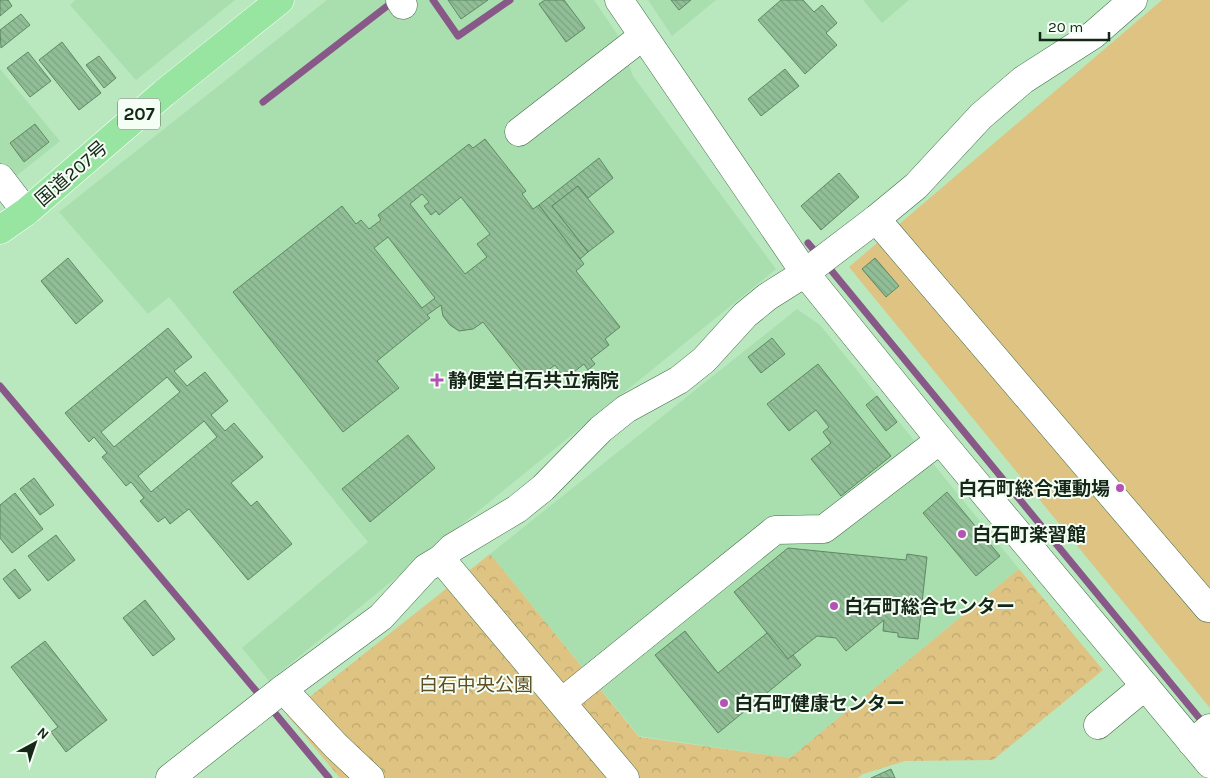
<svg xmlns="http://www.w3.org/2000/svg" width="1210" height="778" font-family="Karla,'Noto Sans JP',sans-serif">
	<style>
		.built { fill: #a9deaf }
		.grass { fill: #dec382 }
		.forest { fill: url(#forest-crowns) }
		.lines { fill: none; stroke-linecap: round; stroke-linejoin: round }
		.stream { stroke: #885988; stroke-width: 7 }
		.building { fill: url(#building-back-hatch); stroke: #5d8963; fill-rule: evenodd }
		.minor-casing { stroke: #426d48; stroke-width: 29 }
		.highway-casing { stroke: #fff; stroke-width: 29 }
		.minor { stroke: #fff; stroke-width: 28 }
		.highway { stroke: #98e5a2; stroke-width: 28 }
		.poi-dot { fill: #b651b6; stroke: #f4fef5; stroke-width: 2 }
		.labels { text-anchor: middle; stroke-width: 4; stroke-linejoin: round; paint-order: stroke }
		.shield { fill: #f4fef5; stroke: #58685a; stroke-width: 1 }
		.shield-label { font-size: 18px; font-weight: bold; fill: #152717 }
		.street-label { font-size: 19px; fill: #152717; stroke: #f4fef5 }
		.poi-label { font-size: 19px; font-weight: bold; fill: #152717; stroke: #f4fef5; text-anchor: start }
		.park-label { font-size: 19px; fill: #604f23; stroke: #f4fef5 }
	</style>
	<defs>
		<pattern id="forest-crowns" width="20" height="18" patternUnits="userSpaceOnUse" patternTransform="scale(1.25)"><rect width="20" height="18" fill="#dec382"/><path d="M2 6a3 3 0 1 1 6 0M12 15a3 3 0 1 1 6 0" fill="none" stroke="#bea870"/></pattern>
		<pattern id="building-back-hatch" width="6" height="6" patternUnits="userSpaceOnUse" patternTransform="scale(1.25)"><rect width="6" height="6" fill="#91be96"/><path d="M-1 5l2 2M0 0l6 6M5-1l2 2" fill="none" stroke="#7ca381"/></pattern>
	</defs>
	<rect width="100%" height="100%" fill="#b9e8be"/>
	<!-- built -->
	<g class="built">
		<polygon points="75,0 235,0 136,80 70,5"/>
		<polygon points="327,0 594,0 617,34 633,76 776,269 269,681 242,648 368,542 169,297 148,314 59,212"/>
		<polygon points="648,0 716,0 672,36"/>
		<polygon points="863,0 909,0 882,23"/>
		<polygon points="0,69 60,141 0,189"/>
		<polygon points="797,309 820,325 1019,569 790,758 639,736 490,554"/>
	</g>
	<!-- grass -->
	<polygon class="grass" points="1162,0 1210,0 1210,708 849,267"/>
	<!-- forest -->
	<polygon class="forest" points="490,554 639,737 790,758 1019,569 1103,670 993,760 905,761 863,774 858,778 340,778 287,715"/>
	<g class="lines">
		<!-- stream -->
		<g class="stream">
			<polyline points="433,0 458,36 510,0"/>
			<polyline points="263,102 395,0"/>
			<polyline points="808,243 819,256"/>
			<polyline points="826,264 1205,725"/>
			<polyline points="0,386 262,698"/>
			<polyline points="269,706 329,778"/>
		</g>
	</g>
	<!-- building -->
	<g class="building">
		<polygon points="0,0 8,0 12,6 0,16"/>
		<polygon points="448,0 488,0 461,19"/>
		<polygon points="545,0 564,0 585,28 566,42 539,4"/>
		<polygon points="671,0 691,0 679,10"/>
		<polygon points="781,0 803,0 814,12 822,5 837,23 826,33 837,45 805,74 758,20"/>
		<polygon points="21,14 30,25 1,48 0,30"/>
		<polygon points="62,42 101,93 79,110 39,60"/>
		<polygon points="28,52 51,81 30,97 7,68"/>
		<polygon points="99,56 116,78 104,88 86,65"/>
		<polygon points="785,69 799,86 761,116 748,99"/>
		<polygon points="35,124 49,142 24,162 10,143"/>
		<path d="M 485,139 L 526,191 L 522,194 L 533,209 L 539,205 L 584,264 L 576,271 L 620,327 L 605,339 L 609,345 L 591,359 L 595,364 L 588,370 L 584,364 L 565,379 L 555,365 L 531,383 L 483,322 L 473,329 L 459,331 L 450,325 L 443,316 L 441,305 L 427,315 L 430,318 L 377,361 L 399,388 L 343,432 L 233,292 L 342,206 L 356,224 L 361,220 L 369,229 L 381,220 L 378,215 L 469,144 L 473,148 ZM 422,194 L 429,202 L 424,206 L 431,215 L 436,211 L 439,215 L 461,197 L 490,234 L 477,244 L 487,257 L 465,274 L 410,204 ZM 388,237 L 435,298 L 422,308 L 374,248 Z"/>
		<polygon points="599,158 613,178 588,198 578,186 552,206 588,252 580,259 539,205"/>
		<polygon points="839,173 859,197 821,230 801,206"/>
		<polygon points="578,186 614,232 588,252 552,206"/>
		<polygon points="68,258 103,301 76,324 41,281"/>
		<polygon points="875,258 899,286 886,297 862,269"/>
		<path d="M 168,328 L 192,357 L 174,371 L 187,386 L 205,372 L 228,401 L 211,415 L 225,431 L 234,423 L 263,457 L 231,483 L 251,506 L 257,501 L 292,544 L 248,580 L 189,509 L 170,524 L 165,517 L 158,522 L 140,501 L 144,498 L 131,482 L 126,486 L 102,457 L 107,453 L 94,437 L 89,442 L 65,413 ZM 167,377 L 180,392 L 114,447 L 101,432 ZM 204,421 L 217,437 L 151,492 L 138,476 Z"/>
		<polygon points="772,338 785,354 761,373 748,357"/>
		<polygon points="818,364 891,456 841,496 811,459 831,443 823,432 829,427 816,410 789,431 767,404"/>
		<polygon points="877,396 897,422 886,431 866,405"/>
		<polygon points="408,435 435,468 370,522 342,489"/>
		<polygon points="34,478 54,505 40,515 20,489"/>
		<polygon points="947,492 1000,556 976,576 923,513"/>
		<polygon points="15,493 43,529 12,553 0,538 0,505"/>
		<polygon points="56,535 75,560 48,581 28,556"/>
		<polygon points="788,548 906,560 907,554 927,557 918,639 898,637 898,633 883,631 884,620 846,651 836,638 817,636 788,659 734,592"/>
		<polygon points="15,569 31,590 19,599 3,579"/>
		<polygon points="145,600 175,639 153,656 123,618"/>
		<polygon points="685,631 718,673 767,633 788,659 793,655 801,665 718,733 655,655"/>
		<polygon points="45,641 107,720 66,752 51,732 58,727 11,667"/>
		<polygon points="891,769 895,778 871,778"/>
	</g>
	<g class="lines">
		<defs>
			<g id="minor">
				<polyline points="400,0 403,5"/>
				<polyline points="619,0 805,273 940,440 1210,764"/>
				<polyline points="519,132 643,36"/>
				<polyline points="0,178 26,212"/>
				<polyline points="876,219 1208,608 1210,608"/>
				<polyline points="441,559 625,778"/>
				<polyline points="283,689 336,746 370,778"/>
				<polyline points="562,702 775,530 824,529 940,440"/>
				<polyline points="1098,725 1145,686"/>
				<polyline points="1192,743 1210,728"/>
				<polyline points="170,778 283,689 381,617 426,568 441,559 452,548 517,509 543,488 601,429 626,409 679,380 704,360 745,315 767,297 805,273 876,219 916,186 981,116 1023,80 1093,35 1133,0"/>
			</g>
			<polyline id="highway" points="0,230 26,212 164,93 280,0"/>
		</defs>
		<!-- minor casing -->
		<use href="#minor" class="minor-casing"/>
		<!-- highway casing -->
		<use href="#highway" class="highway-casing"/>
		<!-- minor -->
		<use href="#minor" class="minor"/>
		<!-- highway -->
		<use href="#highway" class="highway"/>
	</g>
	<!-- markers -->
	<g class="poi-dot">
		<path d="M434.5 372.5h5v5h5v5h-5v5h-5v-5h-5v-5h5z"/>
		<circle cx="1120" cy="488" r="5"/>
		<circle cx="962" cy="534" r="5"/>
		<circle cx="834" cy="606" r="5"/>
		<circle cx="724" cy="703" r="5"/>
	</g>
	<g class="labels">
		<!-- shield labels -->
		<rect class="shield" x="118" y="98.5" width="42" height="31" rx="4"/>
		<g class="shield-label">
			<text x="139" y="120">207</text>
		</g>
		<!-- street labels -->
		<g class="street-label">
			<text transform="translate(71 173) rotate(-41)" y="7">国道207号</text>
		</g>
		<!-- poi labels -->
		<g class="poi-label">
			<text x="448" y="387">静便堂白石共立病院</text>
			<text x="1110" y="495" text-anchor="end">白石町総合運動場</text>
			<text x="972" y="541">白石町楽習館</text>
			<text x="844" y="613">白石町総合センター</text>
			<text x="734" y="710">白石町健康センター</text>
		</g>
		<!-- park labels -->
		<g class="park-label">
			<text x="476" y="691">白石中央公園</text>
		</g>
	</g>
	<!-- north arrow -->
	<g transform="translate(35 743) rotate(40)" stroke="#f4fef5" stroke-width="4" paint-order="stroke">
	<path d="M0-4L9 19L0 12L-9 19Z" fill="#152717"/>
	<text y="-8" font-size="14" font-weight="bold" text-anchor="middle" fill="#152717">N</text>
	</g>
	<!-- scale -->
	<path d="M1040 32v8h69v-8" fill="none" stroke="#152717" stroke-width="2.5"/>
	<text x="1048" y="32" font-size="15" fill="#152717" stroke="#f4fef5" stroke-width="4" paint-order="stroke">20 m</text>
</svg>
